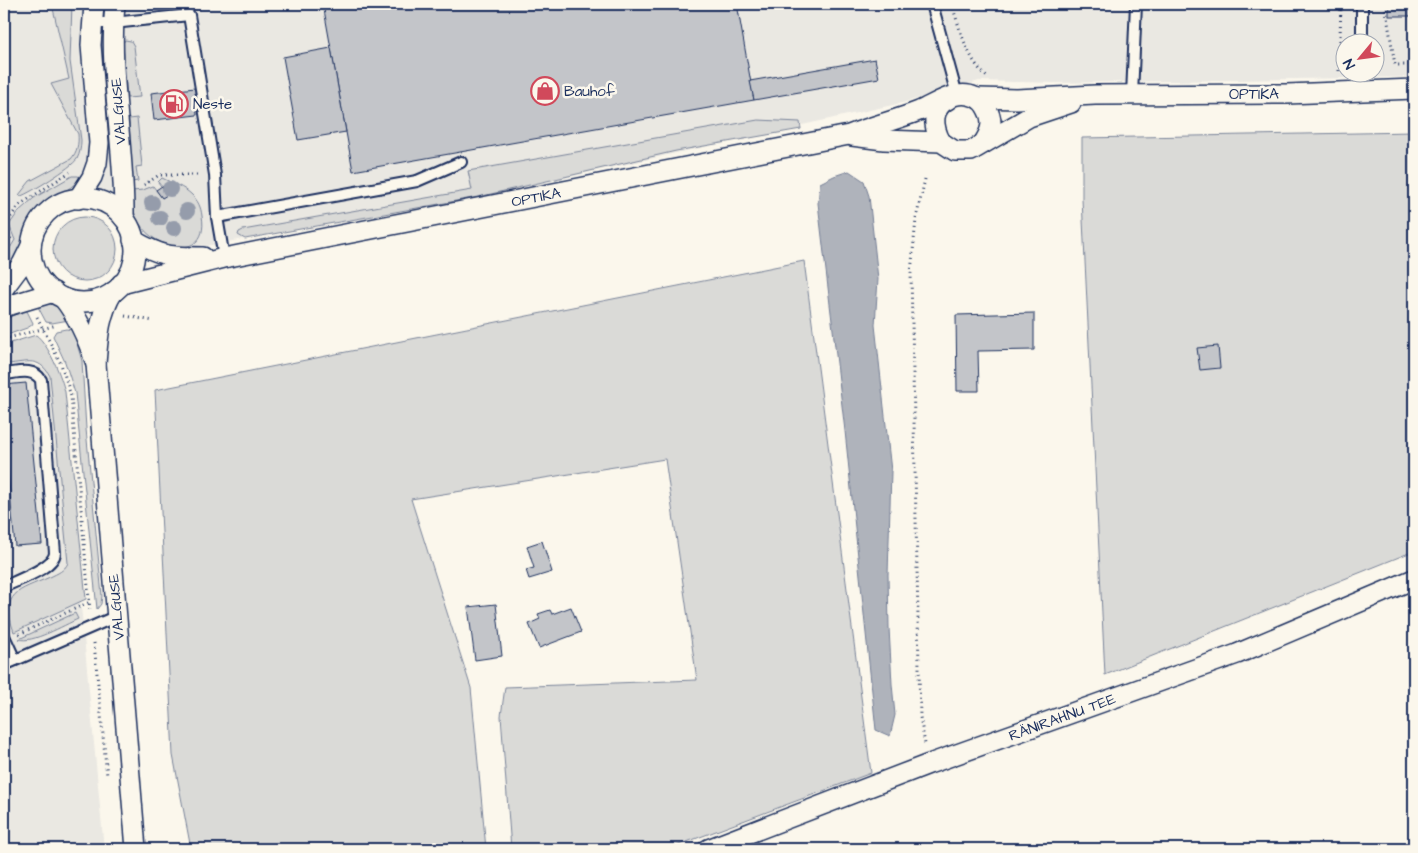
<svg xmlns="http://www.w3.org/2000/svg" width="1418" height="853" font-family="'Architects Daughter',sans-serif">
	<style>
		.built { fill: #eae8e2; fill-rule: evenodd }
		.green { fill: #dadad7; stroke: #7a849a }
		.water { fill: #afb3bb; stroke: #747e96 }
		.building { fill: #c3c5c9; stroke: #1b2f5e }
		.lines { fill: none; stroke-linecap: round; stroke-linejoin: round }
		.lane-casing { stroke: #1b2f5e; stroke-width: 14 }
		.street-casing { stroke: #1b2f5e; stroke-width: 22 }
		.path { stroke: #1b2f5e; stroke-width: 3; stroke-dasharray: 1 4; stroke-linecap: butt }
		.lane { stroke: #fbf7ec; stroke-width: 10 }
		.street { stroke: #fbf7ec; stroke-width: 19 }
		.tree { fill: #959cab }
		.labels { text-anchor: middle; stroke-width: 5; stroke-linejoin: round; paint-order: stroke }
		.poi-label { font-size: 15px; fill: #1b2f5e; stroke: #fbf7ec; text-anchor: start }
		.street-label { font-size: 15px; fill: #1b2f5e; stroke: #fbf7ec }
	</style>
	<rect width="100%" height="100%" fill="#fbf7ec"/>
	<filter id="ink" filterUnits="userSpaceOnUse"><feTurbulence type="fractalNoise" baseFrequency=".02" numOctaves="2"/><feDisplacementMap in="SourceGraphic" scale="10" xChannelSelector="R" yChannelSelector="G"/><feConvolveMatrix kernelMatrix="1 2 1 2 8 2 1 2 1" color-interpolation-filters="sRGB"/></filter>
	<g filter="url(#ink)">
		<!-- built -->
		<g class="built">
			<path d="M 4,4 L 1414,4 L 1414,77 L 1055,83 L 979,81 L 906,102 L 523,187 L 195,248 L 174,250 L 153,242 L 136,224 L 130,207 L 98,192 L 61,189 L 35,209 L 13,258 L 4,270 ZM 1346,42 L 1376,42 L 1376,72 L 1346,72 Z"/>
			<polygon points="4,354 59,373 104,849 4,849"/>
		</g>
		<!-- green -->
		<g class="green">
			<path d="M 52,4 L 72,4 L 70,61 L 81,140 C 81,147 80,153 77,159 C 72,167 30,193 21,196 L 19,195 L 30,181 L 71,159 C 77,152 79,144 78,134 L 51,84 L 69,79 Z"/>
			<polygon points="125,40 131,41 134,46 140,97 127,98 123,43"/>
			<polygon points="137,118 142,166 136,167 138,181 132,182 129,119"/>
			<polygon points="758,120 800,122 801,129 676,151 478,197 245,239 238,235 239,232 243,230 472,190 468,171"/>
			<polygon points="1414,132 1414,551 1105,675 1082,199 1082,138"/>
			<path d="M 72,176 L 78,176 L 81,178 C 68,193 50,196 38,211 C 28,224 26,241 18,255 C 16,259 12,263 8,267 L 4,261 L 4,253 L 10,248 L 15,240 L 9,225 L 19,211 L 34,198 Z"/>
			<path d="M 162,178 C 172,183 184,187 192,195 C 198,201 201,207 202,216 C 210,260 157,252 140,224 C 133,214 132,203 132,191 L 143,190 L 153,186 L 162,198 L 167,194 L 158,182 Z"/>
			<circle cx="85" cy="249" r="32"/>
			<polygon points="804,261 871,773 668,849 511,849 501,716 505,687 697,680 665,459 411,499 471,688 486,849 191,849 173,755 155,390"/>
			<polygon points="48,303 60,308 69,320 52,323 46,322 37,305"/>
			<polygon points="26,309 33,323 32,325 27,328 4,336 4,320"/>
			<polygon points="66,329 73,330 82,361 86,429 102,596 101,604 97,609 75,393 65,362 53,336 56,331"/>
			<path d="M 36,335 C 48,343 62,378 65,392 L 86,599 L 14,632 C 0,592 18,591 50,577 C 58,573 64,571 68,563 L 50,376 C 38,354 24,364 4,364 L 4,345 Z"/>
			<path d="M 75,613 L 78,619 C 64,625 32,644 19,639 Z"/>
		</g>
		<!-- water -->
		<polygon class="water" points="849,171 864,181 869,196 878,279 875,325 891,471 888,575 889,628 892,684 895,715 890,736 876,730 845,431 818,203 820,183 834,176"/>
		<!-- building -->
		<g class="building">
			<polygon points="323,4 737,4 754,100 353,171"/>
			<rect x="1389" y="4" width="25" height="12"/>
			<polygon points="331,48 346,132 298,140 283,57"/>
			<polygon points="875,59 879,78 754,100 750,81"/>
			<polygon points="195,88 197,115 154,120 151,93"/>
			<polygon points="162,186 167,195 162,198 156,190"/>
			<polygon points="1034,313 1034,350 978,351 979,391 957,391 956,315"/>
			<polygon points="1218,346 1220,368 1200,370 1197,348"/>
			<polygon points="26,383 42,544 15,546 4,430 4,385"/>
			<polygon points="542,541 552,572 529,579 526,570 534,568 527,546"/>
			<polygon points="496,604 502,656 475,660 468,607"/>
			<polygon points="571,607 581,632 539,648 529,624 540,619 538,614 550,610 552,614"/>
		</g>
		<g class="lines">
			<defs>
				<g id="lane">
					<polyline points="932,4 957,95"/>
					<polyline points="91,23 113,23 189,15 215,175 217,217 224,258"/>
					<polyline points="1362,42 1362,4"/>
					<polyline points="1361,91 1361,72"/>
					<polyline points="1132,95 1136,4"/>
					<polyline points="217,217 417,181 461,162"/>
					<path d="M 4,374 C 17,373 33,367 41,380 L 55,553 C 54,568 17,580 4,587"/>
					<polyline points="4,636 15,660"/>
					<polyline points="4,665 117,616"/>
				</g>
				<g id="street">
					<path d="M 115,4 C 108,75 125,147 124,218"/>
					<polyline points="978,98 1017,99 1095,95 1287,94 1414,89"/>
					<polyline points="852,136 884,140 941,142 955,151 971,151 1029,117 1071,103"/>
					<path d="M 941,142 C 933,127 930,108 949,99"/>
					<circle cx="83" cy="250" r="52"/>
					<polyline points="78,199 92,177 97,163 99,143 91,45 94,4"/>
					<path d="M 133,240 C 162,257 171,257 203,257"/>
					<path d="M 121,284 L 224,258 L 849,135 C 872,126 896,120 919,111 C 931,106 945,96 958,95 C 970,93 982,98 987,109 C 994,121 991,131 984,142"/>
					<polyline points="4,288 22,264 31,246"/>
					<path d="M 63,298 C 79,318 88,340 96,364 C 98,339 99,315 113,292"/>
					<polyline points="4,307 54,292"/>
					<polyline points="96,364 136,849"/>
					<polyline points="708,849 929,764 1237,654 1414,579"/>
				</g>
			</defs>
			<!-- lane casing -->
			<use href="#lane" class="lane-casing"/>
			<!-- street casing -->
			<use href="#street" class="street-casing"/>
			<!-- path -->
			<g class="path">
				<path d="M 952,4 C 959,28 968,61 988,78"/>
				<polyline points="1385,4 1395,65 1414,65"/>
				<polyline points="1339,71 1341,4"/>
				<polyline points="4,172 9,169"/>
				<polyline points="925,179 916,219 911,273 920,717 925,744"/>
				<polyline points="144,185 159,175 200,175"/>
				<polyline points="11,239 5,226 18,206 70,172"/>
				<polyline points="125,316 154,321"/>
				<polyline points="37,317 61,364 71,396 90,610"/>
				<polyline points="4,339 57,325"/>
				<polyline points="19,634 90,602"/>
				<polyline points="94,643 107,776"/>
			</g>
			<!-- lane -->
			<use href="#lane" class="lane"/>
			<!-- street -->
			<use href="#street" class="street"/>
		</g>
		<!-- trees -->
		<g class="tree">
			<circle cx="170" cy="189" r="8"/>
			<circle cx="152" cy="203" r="8"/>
			<circle cx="187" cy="211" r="8"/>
			<circle cx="160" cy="218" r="8"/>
			<circle cx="174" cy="228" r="8"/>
		</g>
	</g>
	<!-- icons -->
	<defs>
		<symbol id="shop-ring" viewBox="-11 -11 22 22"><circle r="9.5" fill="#fbf7ec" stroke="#d1495b" stroke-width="1.5"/><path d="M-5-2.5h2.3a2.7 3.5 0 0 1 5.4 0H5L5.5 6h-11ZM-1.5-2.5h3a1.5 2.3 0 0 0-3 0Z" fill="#d1495b"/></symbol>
		<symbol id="fuel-ring" viewBox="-11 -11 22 22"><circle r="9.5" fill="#fbf7ec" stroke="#d1495b" stroke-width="1.5"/><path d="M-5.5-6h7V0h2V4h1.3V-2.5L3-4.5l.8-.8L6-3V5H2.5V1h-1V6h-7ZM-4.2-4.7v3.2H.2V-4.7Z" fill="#d1495b"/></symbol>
	</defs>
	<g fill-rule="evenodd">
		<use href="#shop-ring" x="529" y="75" width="32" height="32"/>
		<use href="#fuel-ring" x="158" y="88" width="32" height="32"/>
	</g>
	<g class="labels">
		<!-- poi labels -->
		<g class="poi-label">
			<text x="564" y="96">Bauhof</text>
			<text x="193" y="109">Neste</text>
		</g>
		<!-- street labels -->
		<g class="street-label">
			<text x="1254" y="99">OPTIKA</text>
			<text transform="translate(118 111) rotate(-94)" y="5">VALGUSE</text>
			<text transform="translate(536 197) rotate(-11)" y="5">OPTIKA</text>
			<text transform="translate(116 607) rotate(-95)" y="5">VALGUSE</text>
			<text transform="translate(1062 717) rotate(-20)" y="5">RÄNIRAHNU TEE</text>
		</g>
	</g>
	<!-- margin -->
	<rect width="1418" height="853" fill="none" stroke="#fbf7ec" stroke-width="20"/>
	<rect x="10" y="10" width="1398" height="833" fill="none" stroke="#1b2f5e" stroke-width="2" filter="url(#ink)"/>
	<!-- north arrow -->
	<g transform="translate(1360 58) rotate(241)"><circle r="24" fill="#fbf7ec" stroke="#a1a7b3"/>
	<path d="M0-4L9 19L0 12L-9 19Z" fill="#d1495b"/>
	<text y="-8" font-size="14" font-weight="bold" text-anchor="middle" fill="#1b2f5e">N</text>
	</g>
</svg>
